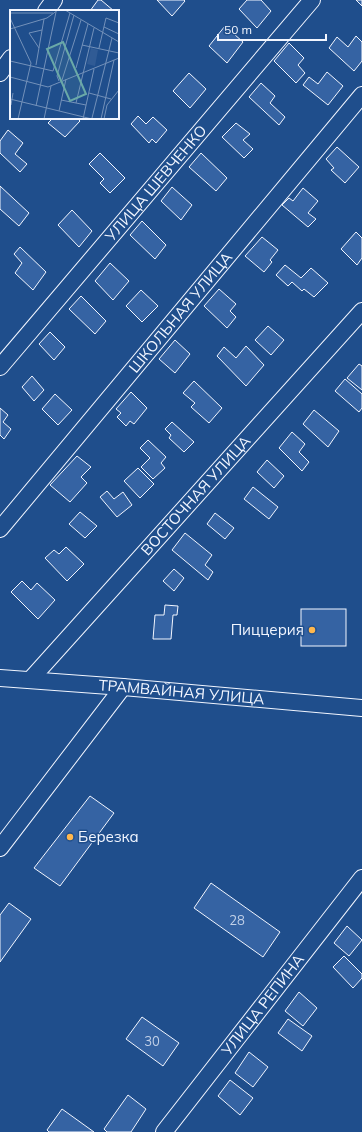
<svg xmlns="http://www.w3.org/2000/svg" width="362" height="1132" font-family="Mulish,sans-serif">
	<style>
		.building { fill: #3563a3; stroke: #f2f6ff }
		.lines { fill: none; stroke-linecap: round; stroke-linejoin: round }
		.minor-casing { stroke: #f2f6ff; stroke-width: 18 }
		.minor { stroke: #1f4e8c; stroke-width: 16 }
		.poi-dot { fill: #ffb74d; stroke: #1f4e8c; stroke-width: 1.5 }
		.labels { text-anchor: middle; stroke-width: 3; stroke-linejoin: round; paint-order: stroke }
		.number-label { font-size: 13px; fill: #c3d1e8 }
		.street-label { font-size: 15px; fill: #f2f6ff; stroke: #1f4e8c }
		.poi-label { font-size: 15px; fill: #f2f6ff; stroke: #1f4e8c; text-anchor: end }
		.inset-road { fill: none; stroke: #7391ba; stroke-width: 1 }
		.view { fill: #6aa9a8; fill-opacity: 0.15; stroke: #6aa9a8; stroke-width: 2 }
		.inset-edge { fill: none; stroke: #f2f6ff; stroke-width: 2 }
	</style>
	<rect width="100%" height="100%" fill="#1f4e8c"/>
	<!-- building -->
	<g class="building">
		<polygon points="98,0 101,0 114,11 90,11"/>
		<polygon points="157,0 184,0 185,1 172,16"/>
		<polygon points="247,0 261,0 271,11 257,28 239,9"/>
		<polygon points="356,0 362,0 362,6"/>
		<polygon points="225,26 243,42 227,63 209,46"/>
		<polygon points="356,36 362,42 362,61 354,71 329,48 337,37 348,47"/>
		<polygon points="289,43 304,58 298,65 305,73 296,83 274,61"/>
		<polygon points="327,72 343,86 328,105 303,85 309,77 318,84"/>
		<polygon points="189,73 206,89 190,108 173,91"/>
		<polygon points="261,83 275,96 270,103 285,117 279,125 249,97"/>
		<polygon points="138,116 146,124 153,117 167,130 156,143 152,139 149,143 131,124"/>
		<polygon points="53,118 77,118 80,121 65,137 48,123"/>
		<polygon points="236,123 250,134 243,140 253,149 244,158 222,137"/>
		<polygon points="8,130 23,143 15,154 27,164 20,172 0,153 0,141"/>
		<polygon points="337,147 359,167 345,183 331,170 334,168 326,159"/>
		<polygon points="100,153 125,178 110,193 100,183 104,179 89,164"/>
		<polygon points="201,153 227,178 216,191 189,167"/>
		<polygon points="0,186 29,213 19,226 0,209"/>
		<polygon points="172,187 192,205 181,220 161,201"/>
		<polygon points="303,188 318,201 308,213 316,219 308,227 282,205 289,198 293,201"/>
		<polygon points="72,210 92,231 79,247 58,225"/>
		<polygon points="142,221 166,245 155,259 130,235"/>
		<polygon points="356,232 362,238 362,258 357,265 341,249"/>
		<polygon points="262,237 278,250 270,260 272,262 264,272 245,256"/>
		<polygon points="20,247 46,272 33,290 15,273 22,263 14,254"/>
		<polygon points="110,263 129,281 113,300 95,281"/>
		<polygon points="285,265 301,278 311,268 328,283 314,297 304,289 302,291 292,282 288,286 276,275"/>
		<polygon points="219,289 236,304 230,311 236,317 227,328 204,306"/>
		<polygon points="141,290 158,306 142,322 126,306"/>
		<polygon points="81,296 106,321 95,334 69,309"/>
		<polygon points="268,326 284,340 271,355 255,340"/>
		<polygon points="50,332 65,347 54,360 39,344"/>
		<polygon points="175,340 190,354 175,373 159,359"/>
		<polygon points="246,346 264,365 246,386 217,356 224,347 236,358"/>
		<polygon points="359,364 362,366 362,390 347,378"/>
		<polygon points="32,376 44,390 34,401 22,387"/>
		<polygon points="345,379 362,394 362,408 359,412 335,391"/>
		<polygon points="194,381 222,408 209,423 191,407 195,403 183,393"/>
		<polygon points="131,392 147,408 134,424 130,421 126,426 117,417 121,413 116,409"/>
		<polygon points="55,394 72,410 58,425 42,409"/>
		<polygon points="0,408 8,415 3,422 11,429 4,439 0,435"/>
		<polygon points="314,410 339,431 328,447 303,424"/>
		<polygon points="172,422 194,442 184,452 169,438 171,435 165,429"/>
		<polygon points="292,432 305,444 299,452 309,462 302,471 279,448"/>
		<polygon points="148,440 166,457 161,463 165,468 153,479 141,467 150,458 140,448"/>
		<polygon points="77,456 91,467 81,477 87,483 70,502 50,485"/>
		<polygon points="267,460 284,476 274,488 257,472"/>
		<polygon points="138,468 154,484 140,498 124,481"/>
		<polygon points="253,487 278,507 269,519 244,499"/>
		<polygon points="107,491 114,499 123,492 132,505 117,517 100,497"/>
		<polygon points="80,512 97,526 85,538 69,524"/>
		<polygon points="215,513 234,528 225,539 207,524"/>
		<polygon points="185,533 212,555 205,565 213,572 208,580 172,550"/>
		<polygon points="66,547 84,564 67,581 45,558 54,550 59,554"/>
		<polygon points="174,569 184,578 174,591 163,581"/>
		<polygon points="22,581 31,590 37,583 55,600 38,619 11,592"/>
		<polygon points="165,605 178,606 177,615 173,615 171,639 153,639 155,615 164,615"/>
		<rect x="301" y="609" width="45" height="37"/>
		<polygon points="90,796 114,813 60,886 34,868"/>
		<polygon points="211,883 280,932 263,957 194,908"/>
		<polygon points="9,903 31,919 0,962 0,915"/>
		<polygon points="347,926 362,940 349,956 334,943"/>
		<polygon points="344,956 362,974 362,978 353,988 333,967"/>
		<polygon points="299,992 317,1008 303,1026 285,1011"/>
		<polygon points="142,1017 179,1043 163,1066 126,1039"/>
		<polygon points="288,1019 312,1036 302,1051 278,1033"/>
		<polygon points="249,1052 268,1067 253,1087 235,1073"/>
		<polygon points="230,1080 253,1098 240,1115 218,1096"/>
		<polygon points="128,1095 146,1109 131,1132 107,1132 104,1129"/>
		<polygon points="62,1109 94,1132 49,1132 47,1130"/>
	</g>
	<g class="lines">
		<defs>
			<g id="minor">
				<polyline points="46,11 54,0"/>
				<polyline points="0,73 11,58"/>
				<path id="s1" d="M 0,367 L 312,0"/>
				<path id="s2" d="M 0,529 L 362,95"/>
				<path id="s3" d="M 0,678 L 123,687 L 362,708"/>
				<path id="s4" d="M 30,680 L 362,311"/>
				<polyline points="0,848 123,687"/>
				<path id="s5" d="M 164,1132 L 362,878"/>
			</g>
		</defs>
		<!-- minor casing -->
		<use href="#minor" class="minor-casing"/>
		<!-- minor -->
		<use href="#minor" class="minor"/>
	</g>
	<!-- markers -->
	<g class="poi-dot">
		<circle cx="312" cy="630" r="4"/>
		<circle cx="70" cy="837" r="4"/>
	</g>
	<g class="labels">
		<!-- number labels -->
		<g class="number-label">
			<text x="237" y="925">28</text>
			<text x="152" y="1046">30</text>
		</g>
		<!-- street labels -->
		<g class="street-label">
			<text dy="5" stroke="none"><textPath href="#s1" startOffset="241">УЛИЦА ШЕВЧЕНКО</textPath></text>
			<text dy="5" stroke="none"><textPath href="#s2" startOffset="282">ШКОЛЬНАЯ УЛИЦА</textPath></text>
			<text dy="5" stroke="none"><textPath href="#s4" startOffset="248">ВОСТОЧНАЯ УЛИЦА</textPath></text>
			<text dy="5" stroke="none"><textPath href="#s3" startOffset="182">ТРАМВАЙНАЯ УЛИЦА</textPath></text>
			<text dy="5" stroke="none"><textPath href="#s5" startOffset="161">УЛИЦА РЕПИНА</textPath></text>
		</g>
		<!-- poi labels -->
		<g class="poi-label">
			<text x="304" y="635">Пиццерия</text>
			<text x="78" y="842" text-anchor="start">Березка</text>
		</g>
	</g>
	<!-- overview -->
	<g transform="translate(10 10)">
		<rect width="109" height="109" fill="#1f4e8c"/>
		<path d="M 81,38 L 88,40 L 85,56 L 77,54 Z" fill="#305b95"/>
		<path class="inset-road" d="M 55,0 L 109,32M 0,3 L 43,3M 0,8 L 21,53 L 8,109M 94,17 L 109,24M 0,19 L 37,8 L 48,0M 72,35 L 109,43M 29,38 L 19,23 L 32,20M 89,38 L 96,8 L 109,13M 0,51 L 43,61 L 60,3M 26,55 L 34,9M 66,58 L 78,14M 0,67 L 38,77 L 109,48M 52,70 L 71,10M 49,71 L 47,66 L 64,5M 79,83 L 101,89M 0,89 L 82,109M 51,90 L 76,95M 66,93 L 84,18M 1,95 L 3,83M 26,96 L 46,2M 49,101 L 56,69M 82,108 L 102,28M 34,109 L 41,76M 73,109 L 84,59M 91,109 L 104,50M 94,109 L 97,95 L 109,80"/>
		<path class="view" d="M 53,32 L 76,84 L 60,91 L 37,39 Z"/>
		<rect width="109" height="109" class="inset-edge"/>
	</g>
	<!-- scale -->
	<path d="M218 34v6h108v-6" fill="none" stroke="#f2f6ff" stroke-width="2"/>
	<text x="224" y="34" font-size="12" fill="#f2f6ff" stroke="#1f4e8c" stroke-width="3" paint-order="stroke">50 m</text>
</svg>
